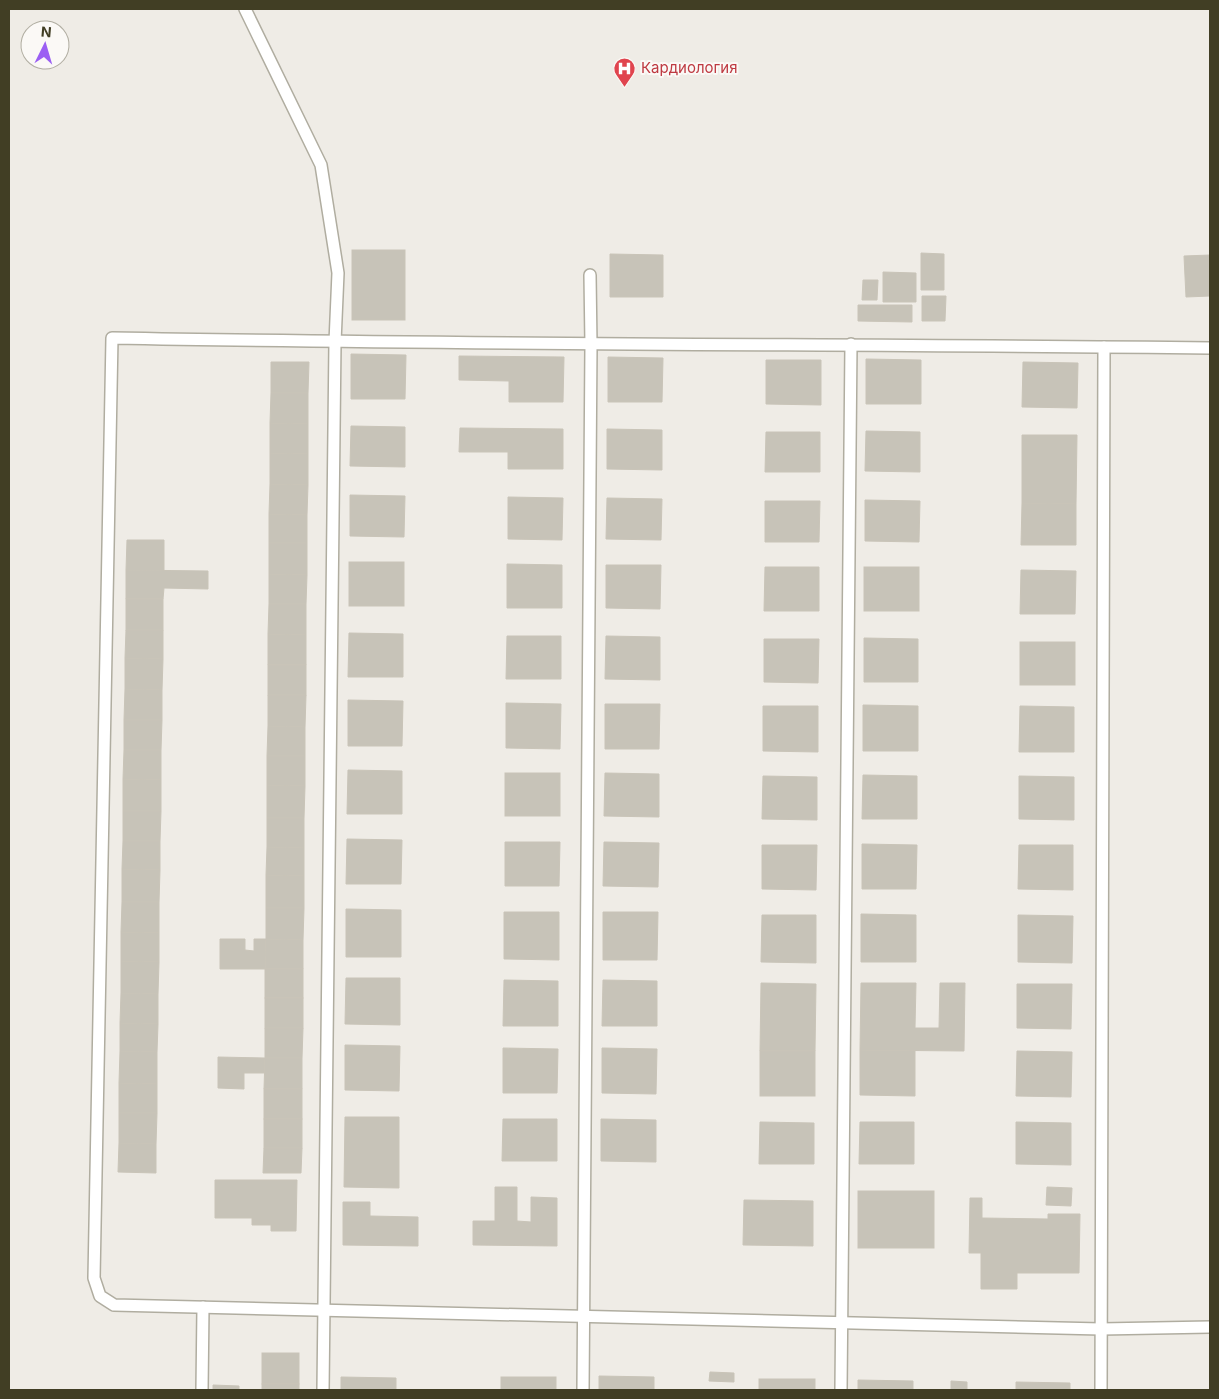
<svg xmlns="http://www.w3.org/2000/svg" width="1219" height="1399" font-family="Inter,sans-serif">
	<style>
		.building { fill: #c7c3b8; stroke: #c9c4b8 }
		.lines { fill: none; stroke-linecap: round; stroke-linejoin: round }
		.service-casing { stroke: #b0ada0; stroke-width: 14 }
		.service { stroke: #fff; stroke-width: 11 }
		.labels { text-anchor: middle; stroke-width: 4; stroke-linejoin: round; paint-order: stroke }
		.health-label { font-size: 15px; fill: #be3a42; stroke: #fbf9f6; text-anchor: start }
	</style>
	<rect width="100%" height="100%" fill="#efece6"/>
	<!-- building -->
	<g class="building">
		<rect x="352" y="250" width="53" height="70"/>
		<polygon points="921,253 944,254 944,290 921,290"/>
		<polygon points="610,254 663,255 663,297 610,297"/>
		<polygon points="1210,255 1210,296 1186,297 1184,256"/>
		<polygon points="883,272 916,273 916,302 883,302"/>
		<polygon points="863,280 878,280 877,300 862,300"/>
		<polygon points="922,296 946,296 945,321 922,321"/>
		<polygon points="858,305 912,305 912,322 858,321"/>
		<polygon points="351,354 406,355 405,399 351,399"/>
		<polygon points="459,356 564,357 563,402 509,402 509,381 459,380"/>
		<polygon points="608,357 663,358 662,402 608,402"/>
		<polygon points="866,359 921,360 921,404 866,404"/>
		<polygon points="766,360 821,360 821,405 766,404"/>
		<polygon points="271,362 309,362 308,393 271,393"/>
		<polygon points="1023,362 1078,363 1077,408 1022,407"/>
		<polygon points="271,393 308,393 308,424 270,423"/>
		<polygon points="270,423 308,424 308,454 270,453"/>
		<polygon points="351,426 405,427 405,467 350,466"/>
		<polygon points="460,428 563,429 563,469 508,469 508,452 459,452"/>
		<polygon points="607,429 662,430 662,470 607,469"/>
		<polygon points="866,431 920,432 920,472 865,471"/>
		<polygon points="766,432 820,432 820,472 765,472"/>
		<polygon points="1022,435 1077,435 1076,504 1022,503"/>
		<polygon points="270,453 308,454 308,485 270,484"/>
		<polygon points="270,484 308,485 307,515 269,514"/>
		<polygon points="350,495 405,496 404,537 350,536"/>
		<polygon points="508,497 563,498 562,540 508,539"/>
		<polygon points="607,498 662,499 661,540 606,539"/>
		<polygon points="865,500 920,501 919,542 865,541"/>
		<polygon points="765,501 820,501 819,542 765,542"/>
		<polygon points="1022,503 1076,504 1076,545 1021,545"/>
		<polygon points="269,514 307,515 307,543 269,543"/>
		<polygon points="127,540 164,540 164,571 126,570"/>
		<polygon points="269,543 307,543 307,575 269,574"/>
		<rect x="349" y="562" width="55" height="44"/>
		<polygon points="507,564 562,565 562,608 507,608"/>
		<polygon points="606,565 661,565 660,609 606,608"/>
		<polygon points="765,567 819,567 819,611 764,611"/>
		<rect x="864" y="567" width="55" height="44"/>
		<polygon points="126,570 208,571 208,589 164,588 163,599 126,599"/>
		<polygon points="1021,570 1076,571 1075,614 1020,614"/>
		<polygon points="269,574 307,575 306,604 269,604"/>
		<rect x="126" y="599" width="37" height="31"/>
		<polygon points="269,604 306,604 306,635 268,634"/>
		<polygon points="126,630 163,630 163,659 125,658"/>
		<polygon points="349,633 403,634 403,677 348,677"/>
		<polygon points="268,634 306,635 306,665 268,665"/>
		<polygon points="507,636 561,636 561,679 506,679"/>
		<polygon points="606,636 660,637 660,680 605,679"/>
		<polygon points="864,638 918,639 918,682 864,682"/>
		<polygon points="764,639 819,639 818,683 764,682"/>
		<rect x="1020" y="642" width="55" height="43"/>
		<polygon points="125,658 163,659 162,690 125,689"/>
		<rect x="268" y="665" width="38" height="30"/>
		<polygon points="125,689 162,690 162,720 124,720"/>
		<polygon points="268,695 306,695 305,727 268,726"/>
		<polygon points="348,700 403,701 402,746 348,746"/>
		<polygon points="506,703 561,704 560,749 506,748"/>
		<polygon points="605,704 660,704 659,749 605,749"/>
		<polygon points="863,705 918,706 918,751 863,751"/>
		<polygon points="763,706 818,706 818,752 763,751"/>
		<polygon points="1020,706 1074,707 1074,752 1019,752"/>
		<polygon points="124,720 162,720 161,750 124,750"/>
		<polygon points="268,726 305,727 305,756 267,756"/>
		<polygon points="124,750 161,750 161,780 123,779"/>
		<polygon points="267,756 305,756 305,786 267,785"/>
		<polygon points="348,770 402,771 402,814 347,814"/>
		<rect x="505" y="773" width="55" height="43"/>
		<polygon points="605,773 659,774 659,817 604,816"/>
		<polygon points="863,775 917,776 917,819 862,819"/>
		<polygon points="763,776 817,777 817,820 762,819"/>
		<polygon points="1019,776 1074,777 1074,820 1019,819"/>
		<polygon points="123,779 161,780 161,811 123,811"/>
		<polygon points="267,785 305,786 304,818 267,818"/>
		<polygon points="123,811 161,811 160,841 123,841"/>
		<polygon points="267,818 304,818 304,848 267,847"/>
		<polygon points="347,839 402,840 401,884 346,884"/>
		<polygon points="123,841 160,841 160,870 122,869"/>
		<polygon points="505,842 560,842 559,886 505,886"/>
		<polygon points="604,842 659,843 658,887 603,886"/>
		<polygon points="862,844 917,845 916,889 862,889"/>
		<polygon points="762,845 817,845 816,890 762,889"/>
		<polygon points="1019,845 1073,845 1073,890 1018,889"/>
		<polygon points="267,847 304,848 304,876 266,875"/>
		<polygon points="122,869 160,870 159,902 122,902"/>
		<polygon points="266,875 304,876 304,908 266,908"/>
		<polygon points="122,902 159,902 159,933 121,932"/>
		<polygon points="266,908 304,908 303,940 266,939"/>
		<polygon points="346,909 401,910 401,957 346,957"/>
		<polygon points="504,912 559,912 559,960 504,959"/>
		<polygon points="603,912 658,912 657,960 603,960"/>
		<polygon points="861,914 916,915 916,962 861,962"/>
		<polygon points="762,915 816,915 816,963 761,962"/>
		<polygon points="1018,915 1073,916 1072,963 1018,962"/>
		<polygon points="121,932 159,933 159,962 121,961"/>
		<polygon points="220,939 245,939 245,950 254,951 254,939 266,939 265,969 220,969"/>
		<polygon points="266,939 303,940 303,969 265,969"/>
		<polygon points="121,961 159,962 158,994 121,993"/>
		<rect x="265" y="969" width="38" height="29"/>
		<polygon points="346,978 400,978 400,1025 345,1024"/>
		<polygon points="504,980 558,981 558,1026 503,1026"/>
		<polygon points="603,980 657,981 657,1026 602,1026"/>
		<polygon points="761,983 816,984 815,1051 760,1051"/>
		<polygon points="861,983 916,983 915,1028 939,1028 940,983 965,983 964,1051 860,1050"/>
		<polygon points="1017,984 1072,984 1071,1029 1017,1028"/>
		<polygon points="121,993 158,994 158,1024 120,1023"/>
		<rect x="265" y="998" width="38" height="30"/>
		<polygon points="120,1023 158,1024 157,1052 120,1051"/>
		<polygon points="265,1028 303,1028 302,1058 265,1058"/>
		<polygon points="345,1045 400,1046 399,1091 345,1090"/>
		<polygon points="503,1048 558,1049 557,1093 503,1093"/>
		<polygon points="602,1048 657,1049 656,1094 602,1093"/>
		<polygon points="860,1050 915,1051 915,1096 860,1095"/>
		<polygon points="120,1051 157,1052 157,1084 119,1083"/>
		<rect x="760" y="1051" width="55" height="45"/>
		<polygon points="1017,1051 1072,1052 1071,1097 1016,1096"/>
		<polygon points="218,1057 265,1058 264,1073 244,1073 244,1089 218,1088"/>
		<polygon points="265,1058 302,1058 302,1089 264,1089"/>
		<polygon points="119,1083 157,1084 157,1113 119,1113"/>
		<rect x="264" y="1089" width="38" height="30"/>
		<polygon points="119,1113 157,1113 156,1144 119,1143"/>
		<polygon points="345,1117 399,1117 399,1188 344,1187"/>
		<rect x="264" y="1119" width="38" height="29"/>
		<polygon points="503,1119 557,1119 557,1161 502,1161"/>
		<polygon points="601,1119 656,1120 656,1162 601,1161"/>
		<polygon points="760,1122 814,1123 814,1164 759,1164"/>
		<polygon points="860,1122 914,1122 914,1164 859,1164"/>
		<polygon points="1016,1122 1071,1123 1071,1165 1016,1164"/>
		<polygon points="119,1143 156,1144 156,1173 118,1172"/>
		<polygon points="264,1148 302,1148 301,1173 263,1173"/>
		<polygon points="215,1180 297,1180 296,1231 271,1231 271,1225 252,1225 252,1218 215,1218"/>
		<polygon points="495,1187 517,1187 517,1221 531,1222 531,1197 557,1198 557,1246 473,1245 473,1221 495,1221"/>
		<polygon points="1047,1187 1072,1188 1071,1206 1046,1205"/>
		<rect x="858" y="1191" width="76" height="57"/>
		<polygon points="970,1198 982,1198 982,1218 1048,1219 1048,1214 1080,1214 1079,1273 1017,1273 1017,1289 981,1289 981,1253 969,1253"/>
		<polygon points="744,1200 813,1201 813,1246 743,1245"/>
		<polygon points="343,1202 370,1202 370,1216 418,1217 418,1246 343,1245"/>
		<rect x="262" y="1353" width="37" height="31"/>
		<polygon points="710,1372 734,1373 734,1382 709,1381"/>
		<polygon points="599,1376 654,1377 654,1390 599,1390"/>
		<polygon points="341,1377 396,1378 396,1390 341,1390"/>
		<rect x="501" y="1377" width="55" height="13"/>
		<rect x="759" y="1379" width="56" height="11"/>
		<polygon points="858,1380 913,1381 913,1390 858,1390"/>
		<polygon points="951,1381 967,1382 967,1390 951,1390"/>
		<polygon points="1016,1382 1070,1383 1070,1390 1016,1390"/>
		<rect x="262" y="1384" width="37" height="6"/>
		<polygon points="213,1385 239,1386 239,1390 213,1390"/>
	</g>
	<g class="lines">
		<defs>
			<g id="service">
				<polyline points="245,9 321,165 338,273 335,342 323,1390"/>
				<path d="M 1210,348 C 844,344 478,345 112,338 L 94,1278 L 100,1296 L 114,1305 L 1101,1329 L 1210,1327"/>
				<polyline points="202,1390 203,1307"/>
				<polyline points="583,1390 591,345 590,275"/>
				<polyline points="841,1390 851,344"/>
				<polyline points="1101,1390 1104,347"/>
			</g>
		</defs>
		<!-- service casing -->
		<use href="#service" class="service-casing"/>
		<!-- service -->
		<use href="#service" class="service"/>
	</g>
	<!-- icons -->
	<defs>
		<symbol id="hospital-pin" viewBox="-11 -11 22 30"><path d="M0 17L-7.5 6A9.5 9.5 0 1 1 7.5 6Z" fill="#e0444e" stroke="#fbf9f6"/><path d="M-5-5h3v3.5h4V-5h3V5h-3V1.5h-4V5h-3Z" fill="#fff"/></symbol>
	</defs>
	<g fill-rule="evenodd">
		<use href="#hospital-pin" x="612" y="56" width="25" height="34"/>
	</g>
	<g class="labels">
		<!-- health labels -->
		<g class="health-label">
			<text x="641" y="73">Кардиология</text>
		</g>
	</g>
	<!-- border -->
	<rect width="1219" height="1399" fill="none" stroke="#413e24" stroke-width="20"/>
	<!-- north arrow -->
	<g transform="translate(45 45) rotate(5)"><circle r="24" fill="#fbf9f6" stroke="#b1aea2"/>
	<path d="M0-4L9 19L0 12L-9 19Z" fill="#9b5ff3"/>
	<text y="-8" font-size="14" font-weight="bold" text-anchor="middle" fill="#413e24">N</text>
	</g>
</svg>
